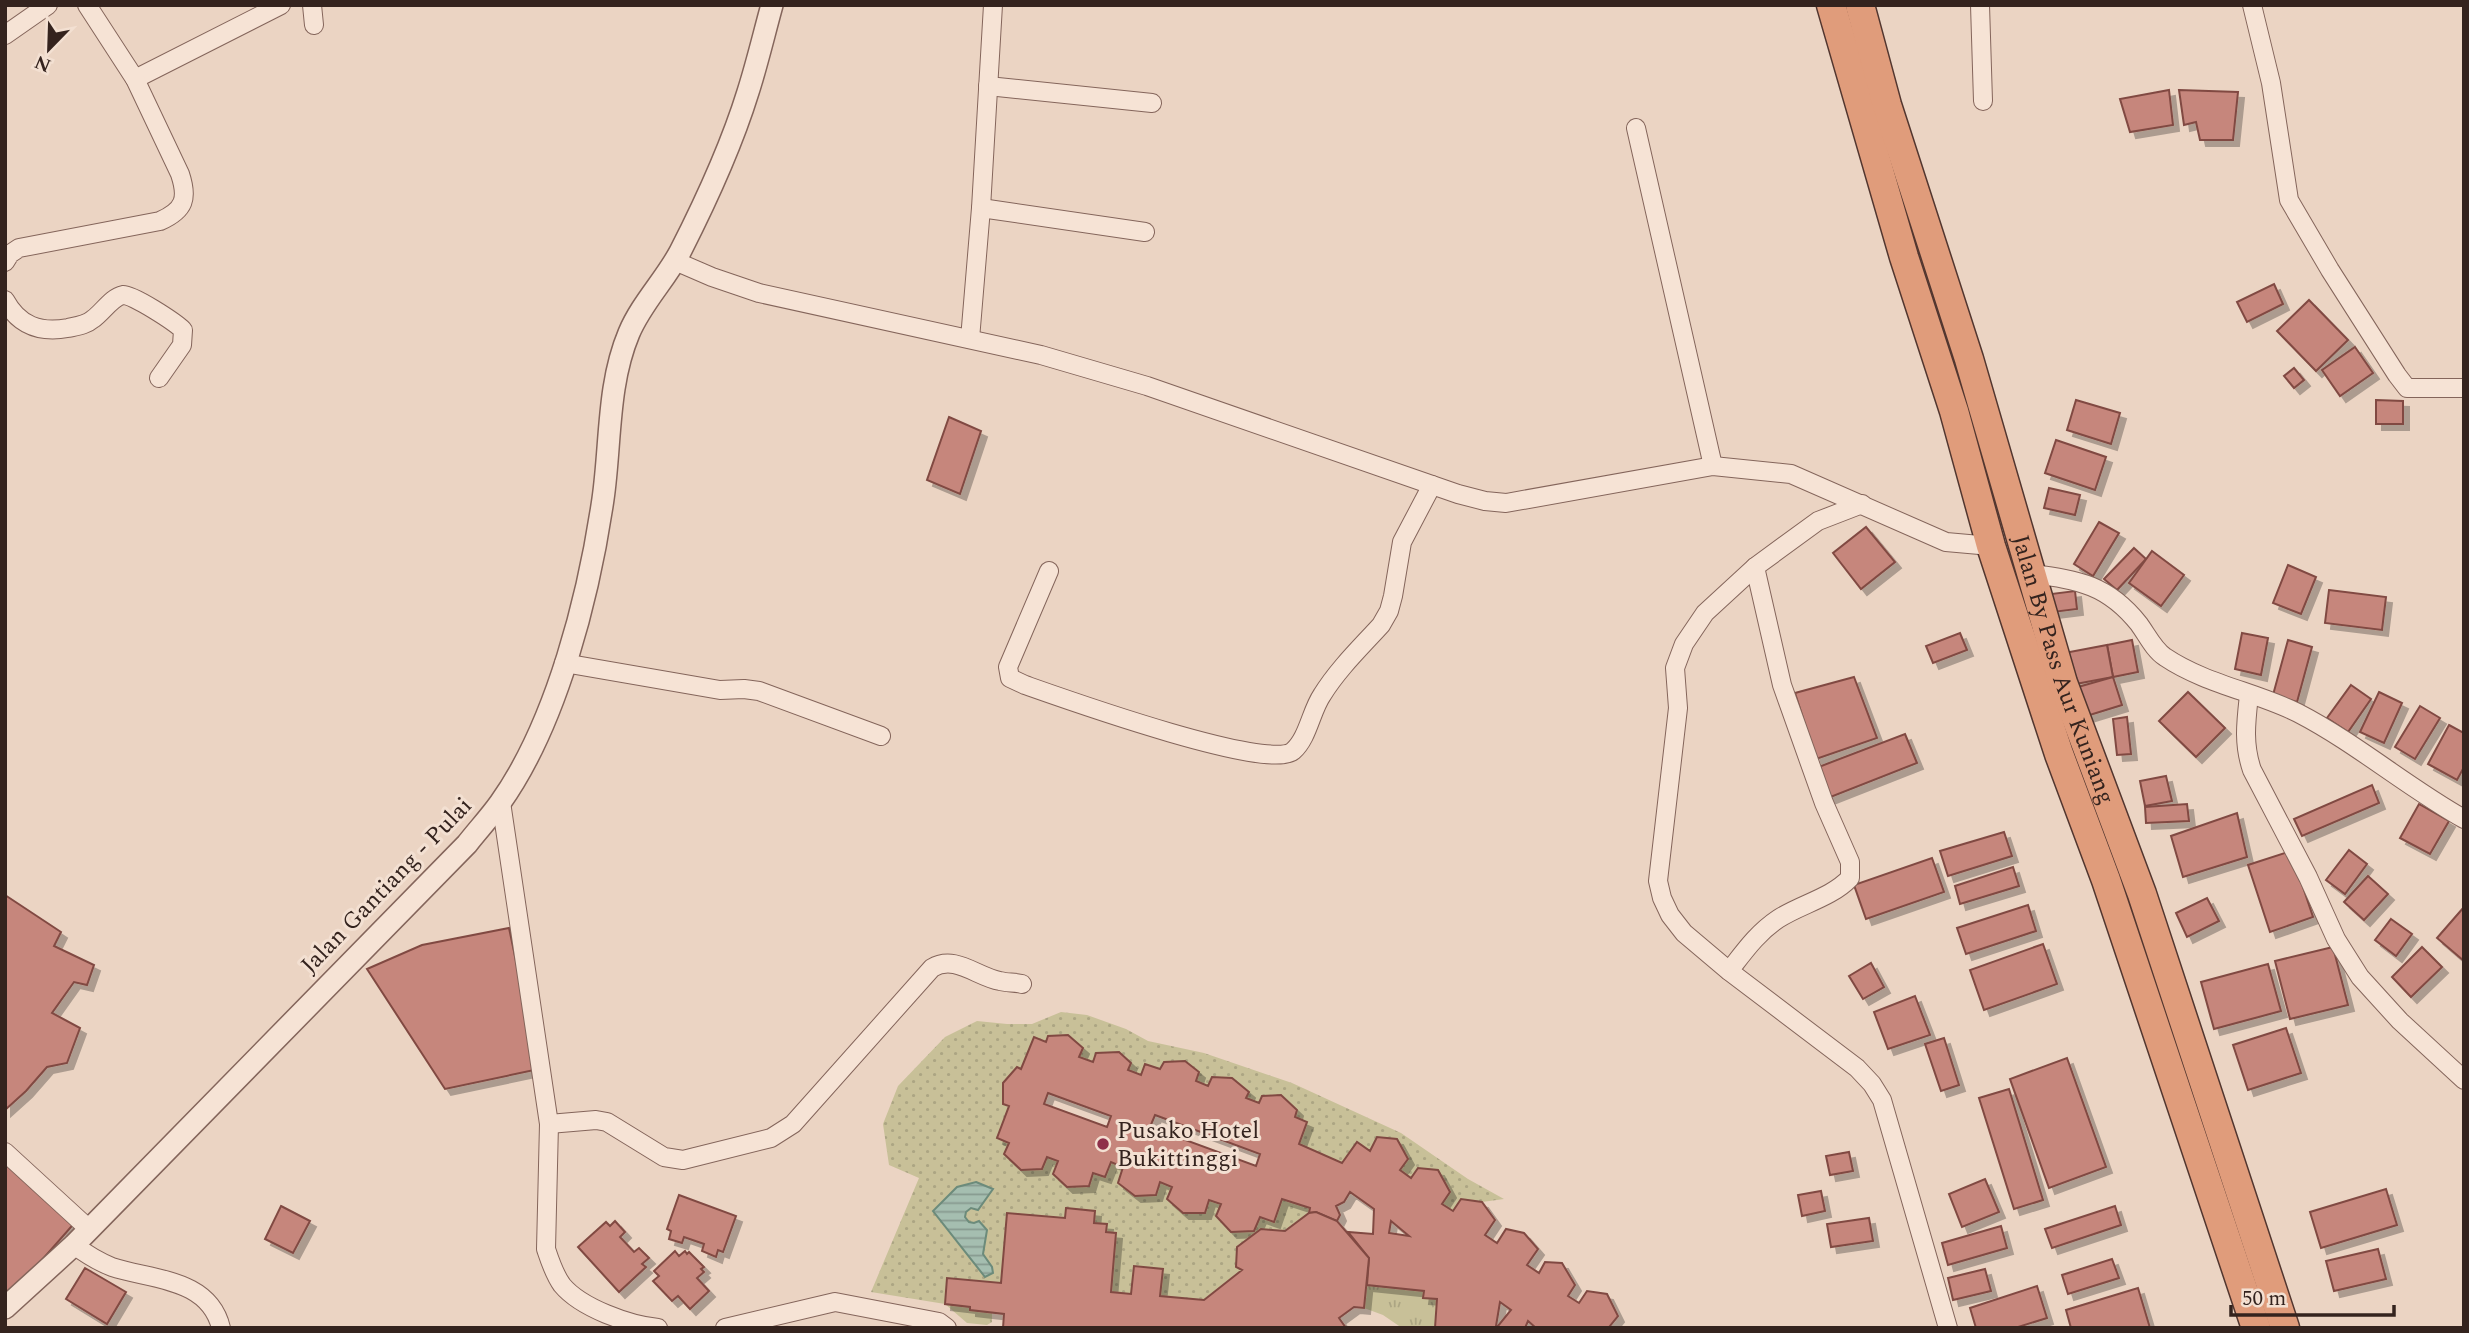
<svg xmlns="http://www.w3.org/2000/svg" width="2469" height="1333" font-family="Spectral,serif">
	<style>
		.grass { fill: url(#grass-tufts) }
		.garden { fill: url(#garden-dots) }
		.water { fill: url(#water-rules); stroke: #6c8b7b; stroke-width: 2 }
		.building { fill: #c6867b; stroke: #814a43; stroke-width: 2; fill-rule: evenodd; filter: url(#shadow) }
		.lines { fill: none; stroke-linecap: round; stroke-linejoin: round }
		.minor-casing { stroke: #84655b; stroke-width: 20 }
		.tertiary-casing { stroke: #84655b; stroke-width: 24 }
		.trunk-casing { stroke: #52362f; stroke-width: 31 }
		.minor { stroke: #f6e3d5; stroke-width: 18 }
		.tertiary { stroke: #f6e3d5; stroke-width: 21 }
		.trunk { stroke: #e09c7b; stroke-width: 28 }
		.poi-dot { fill: #8e2f4a; stroke: #f3e0d2; stroke-width: 2.5 }
		.labels { text-anchor: middle; stroke-width: 6; stroke-linejoin: round; paint-order: stroke }
		.street-label { font-size: 24px; fill: #34231e; stroke: #f3e0d2 }
		.poi-label { font-size: 24px; fill: #34231e; stroke: #f3e0d2; text-anchor: start }
	</style>
	<defs>
		<pattern id="grass-tufts" width="24" height="20" patternUnits="userSpaceOnUse" patternTransform="scale(1.75)"><rect width="24" height="20" fill="#c8c098"/><path d="M3 7l-1-3M5 7V3M7 7l1-3M15 17l-1-3M17 17v-4M19 17l1-3" fill="none" stroke="#aca583"/></pattern>
		<pattern id="garden-dots" width="8" height="8" patternUnits="userSpaceOnUse" patternTransform="scale(1.75)"><rect width="8" height="8" fill="#c8c098"/><path d="M2 2h.1M6 6h.1" fill="none" stroke="#aca583" stroke-width="1.8" stroke-linecap="round"/></pattern>
		<pattern id="water-rules" width="6" height="5" patternUnits="userSpaceOnUse" patternTransform="scale(1.75)"><rect width="6" height="5" fill="#a5beb0"/><path d="M0 2.5h6" fill="none" stroke="#879a8f"/></pattern>
		<filter id="shadow"><feDropShadow dx="6" dy="6" stdDeviation="0" flood-color="#0004"/></filter>
	</defs>
	<rect width="100%" height="100%" fill="#ebd4c3"/>
	<!-- grass -->
	<g class="grass">
		<polygon points="1367,1285 1424,1291 1424,1298 1437,1299 1435,1328 1402,1328 1383,1315 1364,1308"/>
		<polygon points="945,1304 970,1307 970,1310 992,1312 992,1322 987,1325 967,1323"/>
	</g>
	<!-- garden -->
	<path class="garden" d="M 1061,1012 L 1087,1015 L 1126,1029 L 1148,1041 L 1204,1053 L 1292,1083 L 1401,1133 L 1468,1179 L 1504,1199 L 1482,1202 L 1453,1211 L 1442,1204 L 1450,1192 L 1438,1170 L 1418,1168 L 1411,1178 L 1400,1170 L 1408,1158 L 1397,1139 L 1378,1137 L 1370,1151 L 1357,1142 L 1342,1163 L 1299,1144 L 1307,1122 L 1295,1117 L 1297,1110 L 1281,1095 L 1262,1096 L 1259,1103 L 1246,1098 L 1249,1092 L 1232,1078 L 1212,1077 L 1208,1086 L 1196,1081 L 1199,1072 L 1185,1061 L 1164,1062 L 1160,1069 L 1141,1075 L 1128,1070 L 1131,1063 L 1119,1052 L 1096,1053 L 1093,1062 L 1079,1057 L 1083,1048 L 1068,1035 L 1048,1036 L 1046,1042 L 1034,1037 L 1021,1069 L 1017,1067 L 1003,1083 L 1003,1104 L 1009,1106 L 997,1138 L 1009,1143 L 1004,1154 L 1021,1170 L 1042,1169 L 1047,1157 L 1058,1161 L 1054,1174 L 1066,1187 L 1088,1186 L 1093,1173 L 1105,1177 L 1111,1162 L 1123,1167 L 1118,1183 L 1135,1196 L 1156,1195 L 1160,1182 L 1172,1187 L 1167,1199 L 1183,1213 L 1205,1213 L 1209,1200 L 1221,1204 L 1217,1216 L 1260,1217 L 1274,1222 L 1282,1199 L 1310,1208 C 1302,1231 1258,1240 1238,1247 L 1236,1266 L 1242,1270 L 1204,1300 L 1160,1296 L 1162,1269 L 1134,1266 L 1131,1294 L 1111,1292 L 1115,1233 L 1106,1232 L 1106,1224 L 1094,1223 L 1095,1211 L 1066,1209 L 1065,1218 L 1007,1213 L 1001,1283 L 947,1278 L 945,1304 L 871,1292 L 919,1178 L 889,1165 L 883,1124 L 898,1086 L 945,1037 L 977,1021 L 1007,1024 L 1032,1024 Z"/>
	<!-- water -->
	<polygon class="water" points="976,1182 993,1189 978,1210 971,1208 966,1212 965,1217 969,1222 974,1223 979,1221 987,1230 983,1254 992,1267 993,1273 985,1277 933,1211 957,1187"/>
	<!-- building -->
	<g class="building">
		<polygon points="2169,90 2173,125 2130,132 2120,99"/>
		<polygon points="2179,90 2238,92 2233,140 2200,140 2196,122 2184,125"/>
		<polygon points="2274,284 2283,304 2247,322 2237,302"/>
		<polygon points="2309,300 2348,340 2316,371 2277,331"/>
		<polygon points="2355,347 2373,373 2340,396 2322,370"/>
		<polygon points="2294,368 2304,380 2294,388 2284,376"/>
		<polygon points="2076,400 2120,413 2111,444 2067,430"/>
		<polygon points="2376,400 2403,401 2403,424 2376,424"/>
		<polygon points="949,417 981,431 960,494 927,480"/>
		<polygon points="2056,440 2106,457 2095,490 2045,473"/>
		<polygon points="2049,488 2080,495 2075,515 2044,508"/>
		<polygon points="2099,522 2119,533 2093,576 2074,564"/>
		<polygon points="1866,527 1895,562 1861,589 1833,553"/>
		<polygon points="2134,548 2146,559 2117,590 2104,579"/>
		<polygon points="2152,551 2184,575 2161,606 2129,583"/>
		<polygon points="2288,565 2316,577 2301,614 2273,603"/>
		<polygon points="2329,590 2386,597 2382,630 2325,623"/>
		<polygon points="2075,591 2077,609 2045,613 2043,595"/>
		<polygon points="1960,633 1967,650 1933,663 1926,646"/>
		<polygon points="2242,633 2268,638 2261,675 2235,669"/>
		<polygon points="2132,640 2138,672 2113,677 2107,645"/>
		<polygon points="2288,640 2312,647 2297,702 2273,695"/>
		<polygon points="2107,645 2113,677 2065,686 2059,654"/>
		<polygon points="1854,677 1877,738 1816,759 1795,693"/>
		<polygon points="2113,677 2122,705 2080,718 2071,689"/>
		<polygon points="2351,685 2371,699 2348,732 2327,718"/>
		<polygon points="2188,692 2225,728 2196,757 2159,721"/>
		<polygon points="2379,692 2402,703 2384,743 2360,732"/>
		<polygon points="2420,706 2440,718 2415,759 2395,747"/>
		<polygon points="2127,717 2131,754 2117,755 2113,719"/>
		<polygon points="2449,725 2464,733 2464,767 2457,780 2428,764"/>
		<polygon points="1905,734 1917,763 1828,798 1816,768"/>
		<polygon points="2166,776 2172,801 2145,806 2140,781"/>
		<polygon points="2372,785 2379,803 2302,836 2294,819"/>
		<polygon points="2187,804 2189,821 2146,823 2145,807"/>
		<polygon points="2419,804 2449,821 2430,854 2400,838"/>
		<polygon points="2237,813 2247,857 2183,877 2171,836"/>
		<polygon points="2004,832 2012,856 1948,876 1940,851"/>
		<polygon points="2349,850 2367,864 2345,894 2326,880"/>
		<polygon points="2291,851 2313,917 2270,932 2248,865"/>
		<polygon points="1932,858 1944,892 1866,919 1854,885"/>
		<polygon points="2013,867 2019,886 1960,904 1955,886"/>
		<polygon points="2368,876 2388,894 2364,920 2344,902"/>
		<polygon points="5,895 61,932 54,946 94,965 87,985 74,982 52,1013 80,1028 67,1063 47,1067 26,1091 5,1110"/>
		<polygon points="2207,898 2219,921 2187,937 2176,913"/>
		<polygon points="2028,905 2036,931 1966,954 1957,928"/>
		<polygon points="2464,907 2464,961 2437,938"/>
		<polygon points="2391,919 2412,934 2396,956 2375,940"/>
		<polygon points="509,928 539,1069 445,1089 367,969 422,945"/>
		<polygon points="2043,944 2057,984 1984,1010 1970,970"/>
		<polygon points="2333,947 2348,1005 2290,1019 2275,961"/>
		<polygon points="2422,947 2442,967 2411,997 2392,977"/>
		<polygon points="1871,963 1884,987 1863,999 1849,976"/>
		<polygon points="2268,964 2281,1011 2214,1029 2201,982"/>
		<polygon points="1915,996 1930,1035 1888,1049 1874,1012"/>
		<polygon points="2286,1028 2301,1073 2248,1090 2233,1045"/>
		<path d="M 1068,1035 L 1083,1048 L 1079,1057 L 1093,1062 L 1096,1053 L 1119,1052 L 1131,1063 L 1128,1070 L 1141,1075 L 1145,1064 L 1160,1069 L 1164,1062 L 1185,1061 L 1199,1072 L 1196,1081 L 1208,1086 L 1212,1077 L 1232,1078 L 1249,1092 L 1246,1098 L 1259,1103 L 1262,1096 L 1281,1095 L 1297,1110 L 1295,1117 L 1307,1122 L 1299,1144 L 1342,1163 L 1357,1142 L 1370,1151 L 1377,1137 L 1397,1139 L 1408,1159 L 1400,1170 L 1411,1178 L 1418,1168 L 1438,1170 L 1450,1192 L 1442,1204 L 1453,1211 L 1461,1199 L 1482,1202 L 1495,1220 L 1485,1235 L 1497,1243 L 1506,1229 L 1524,1233 L 1538,1249 L 1527,1265 L 1539,1273 L 1545,1262 L 1562,1263 L 1575,1285 L 1568,1296 L 1579,1303 L 1587,1291 L 1607,1294 L 1618,1316 L 1610,1326 L 1612,1328 L 1536,1328 L 1528,1321 L 1525,1328 L 1435,1328 L 1437,1299 L 1423,1298 L 1424,1291 L 1367,1285 L 1369,1258 L 1348,1232 L 1373,1234 L 1374,1209 L 1350,1192 L 1344,1202 L 1336,1206 L 1340,1215 L 1337,1221 L 1316,1212 L 1309,1213 L 1310,1208 L 1282,1199 L 1274,1222 L 1260,1217 L 1254,1231 L 1231,1232 L 1216,1216 L 1221,1204 L 1209,1200 L 1205,1213 L 1183,1213 L 1167,1199 L 1172,1187 L 1160,1182 L 1156,1195 L 1135,1196 L 1118,1183 L 1123,1167 L 1111,1162 L 1105,1177 L 1093,1173 L 1089,1186 L 1067,1187 L 1053,1174 L 1058,1161 L 1047,1157 L 1042,1169 L 1021,1170 L 1004,1154 L 1009,1143 L 997,1138 L 1009,1106 L 1003,1104 L 1003,1083 L 1017,1067 L 1021,1069 L 1034,1037 L 1046,1042 L 1048,1036 ZM 1048,1093 L 1111,1116 L 1107,1127 L 1044,1104 ZM 1155,1115 L 1260,1154 L 1256,1166 L 1150,1127 ZM 1391,1221 L 1409,1236 L 1389,1233 ZM 1500,1302 L 1511,1310 L 1498,1326 L 1496,1326 Z"/>
		<polygon points="1944,1038 1959,1085 1941,1091 1925,1044"/>
		<polygon points="2067,1058 2106,1167 2049,1188 2010,1079"/>
		<polygon points="2009,1089 2043,1200 2014,1209 1979,1098"/>
		<polygon points="1849,1152 1853,1171 1830,1175 1826,1156"/>
		<polygon points="5,1156 78,1219 5,1302"/>
		<polygon points="1985,1179 1999,1212 1962,1227 1949,1194"/>
		<polygon points="2386,1189 2397,1225 2321,1248 2310,1212"/>
		<polygon points="1821,1191 1825,1211 1802,1216 1798,1195"/>
		<polygon points="679,1195 736,1216 723,1252 718,1250 716,1257 702,1251 704,1244 684,1237 682,1243 669,1239 671,1231 667,1229"/>
		<polygon points="281,1206 310,1221 293,1253 265,1239"/>
		<polygon points="2115,1206 2121,1225 2052,1248 2045,1229"/>
		<polygon points="1066,1208 1095,1211 1094,1223 1107,1224 1106,1232 1116,1233 1111,1292 1131,1294 1134,1266 1163,1269 1160,1296 1204,1300 1242,1270 1236,1267 1237,1247 1261,1229 1285,1231 1309,1213 1316,1212 1337,1221 1369,1258 1364,1308 1354,1307 1339,1318 1346,1328 1003,1328 1004,1314 970,1310 970,1307 945,1304 947,1278 1001,1283 1007,1213 1065,1218"/>
		<polygon points="1869,1218 1873,1241 1831,1247 1827,1224"/>
		<polygon points="615,1221 625,1232 620,1237 634,1252 639,1248 649,1258 642,1264 646,1267 619,1292 578,1247 606,1222 610,1226"/>
		<polygon points="2001,1226 2007,1248 1948,1265 1942,1243"/>
		<polygon points="2378,1249 2386,1279 2334,1291 2326,1261"/>
		<polygon points="675,1251 679,1256 685,1251 687,1254 689,1252 704,1267 701,1269 704,1272 697,1278 709,1291 690,1309 678,1296 672,1301 653,1281 659,1276 654,1271"/>
		<polygon points="2112,1259 2119,1278 2068,1294 2062,1275"/>
		<polygon points="85,1268 126,1292 107,1324 66,1299"/>
		<polygon points="1985,1269 1991,1291 1953,1300 1948,1278"/>
		<polygon points="2037,1286 2047,1318 2015,1328 1976,1328 1970,1308"/>
		<polygon points="2138,1288 2150,1328 2071,1328 2066,1310"/>
	</g>
	<g class="lines">
		<defs>
			<g id="minor">
				<polyline points="312,5 314,25"/>
				<polyline points="1980,5 1983,101"/>
				<polyline points="2252,5 2271,83 2289,200 2330,270 2397,375 2407,388 2464,388"/>
				<polyline points="5,35 48,5"/>
				<polyline points="135,79 281,5"/>
				<polyline points="988,86 1152,103"/>
				<polyline points="1636,128 1713,466"/>
				<polyline points="981,208 1145,232"/>
				<polyline points="675,261 712,277 759,293 1041,355 1147,386 1458,494 1485,501 1506,503 1713,466 1791,474 1946,542 1991,546"/>
				<path d="M 5,262 L 10,254 L 19,248 L 160,221 C 185,210 188,198 180,174 L 135,79 L 87,5"/>
				<path d="M 5,300 C 19,326 40,333 68,328 C 77,326 86,325 93,319 C 102,313 112,297 123,295 C 132,294 175,322 183,330 L 182,345 L 159,378"/>
				<polyline points="970,339 981,208 993,5"/>
				<polyline points="1862,504 1818,521 1755,567 1705,613 1684,644 1675,668 1678,708 1658,881 1662,898 1670,915 1684,933 1729,971 1857,1068 1872,1084 1882,1100 1948,1328"/>
				<path d="M 1049,571 L 1008,667 L 1010,678 L 1025,685 C 1062,698 1269,772 1293,751 C 1308,738 1311,711 1322,695 C 1338,669 1361,647 1381,625 L 1389,611 L 1393,596 L 1402,542 L 1432,485"/>
				<path d="M 2032,574 C 2079,580 2108,585 2139,624 C 2147,635 2154,650 2165,657 C 2205,684 2256,692 2298,713 C 2356,743 2407,787 2464,819"/>
				<polyline points="564,663 720,690 744,689 759,691 881,736"/>
				<path d="M 2249,695 C 2246,722 2243,744 2252,770 L 2308,877 L 2336,939 L 2360,977 L 2400,1021 L 2464,1080"/>
				<path d="M 501,802 L 549,1124 L 546,1249 C 550,1261 554,1274 562,1285 C 581,1308 629,1325 658,1328"/>
				<path d="M 1729,971 C 1744,952 1757,933 1778,919 C 1801,904 1831,898 1850,878 L 1850,862 L 1824,803 L 1782,685 L 1755,567"/>
				<path d="M 549,1124 L 596,1120 L 607,1122 L 664,1157 L 683,1160 L 771,1138 L 793,1124 L 932,968 C 955,954 977,977 1000,981 C 1007,983 1015,982 1022,984"/>
				<polyline points="5,1152 89,1229"/>
				<path d="M 74,1245 C 86,1254 97,1261 112,1267 C 152,1280 209,1278 221,1328"/>
				<polyline points="725,1328 835,1302 939,1322 947,1328"/>
			</g>
			<path id="tertiary" d="M 5,1308 L 74,1245 L 467,844 C 478,830 490,817 500,803 C 557,723 589,595 603,499 C 611,444 607,385 629,333 C 641,304 665,280 680,252 C 706,201 731,147 748,92 C 757,64 764,34 772,5"/>
			<g id="trunk">
				<polyline points="1831,5 1904,257 1954,411 1991,546 2059,754 2106,880 2256,1328"/>
				<path id="s1" d="M 1860,5 L 1887,105 L 1969,359 L 2063,683 L 2142,894 L 2285,1328"/>
			</g>
		</defs>
		<!-- minor casing -->
		<use href="#minor" class="minor-casing"/>
		<!-- tertiary casing -->
		<use href="#tertiary" class="tertiary-casing"/>
		<!-- trunk casing -->
		<use href="#trunk" class="trunk-casing"/>
		<!-- minor -->
		<use href="#minor" class="minor"/>
		<!-- tertiary -->
		<use href="#tertiary" class="tertiary"/>
		<!-- trunk -->
		<use href="#trunk" class="trunk"/>
	</g>
	<!-- markers -->
	<circle class="poi-dot" cx="1103" cy="1144" r="7"/>
	<g class="labels">
		<!-- street labels -->
		<g class="street-label">
			<text dy="8" stroke="none"><textPath href="#s1" startOffset="695">Jalan By Pass Aur Kuniang</textPath></text>
			<text transform="translate(386 885) rotate(-46)" y="8">Jalan Gantiang - Pulai</text>
		</g>
		<!-- poi labels -->
		<g class="poi-label">
			<text x="1117" y="1138">Pusako Hotel<tspan x="1117" dy="28">Bukittinggi</tspan></text>
		</g>
	</g>
	<!-- border -->
	<rect width="2469" height="1333" fill="none" stroke="#34231e" stroke-width="14"/>
	<!-- north arrow -->
	<g transform="translate(49 49) rotate(203)" stroke="#f3e0d2" stroke-width="5" paint-order="stroke">
	<path d="M0-5L12 26L0 18L-12 26Z" fill="#34231e"/>
	<text y="-10" font-size="19" font-weight="bold" text-anchor="middle" fill="#34231e">N</text>
	</g>
	<!-- scale -->
	<path d="M2231 1305v10h163v-10" fill="none" stroke="#34231e" stroke-width="3.5"/>
	<text x="2242" y="1305" font-size="21" fill="#34231e" stroke="#f3e0d2" stroke-width="5" paint-order="stroke">50 m</text>
</svg>
